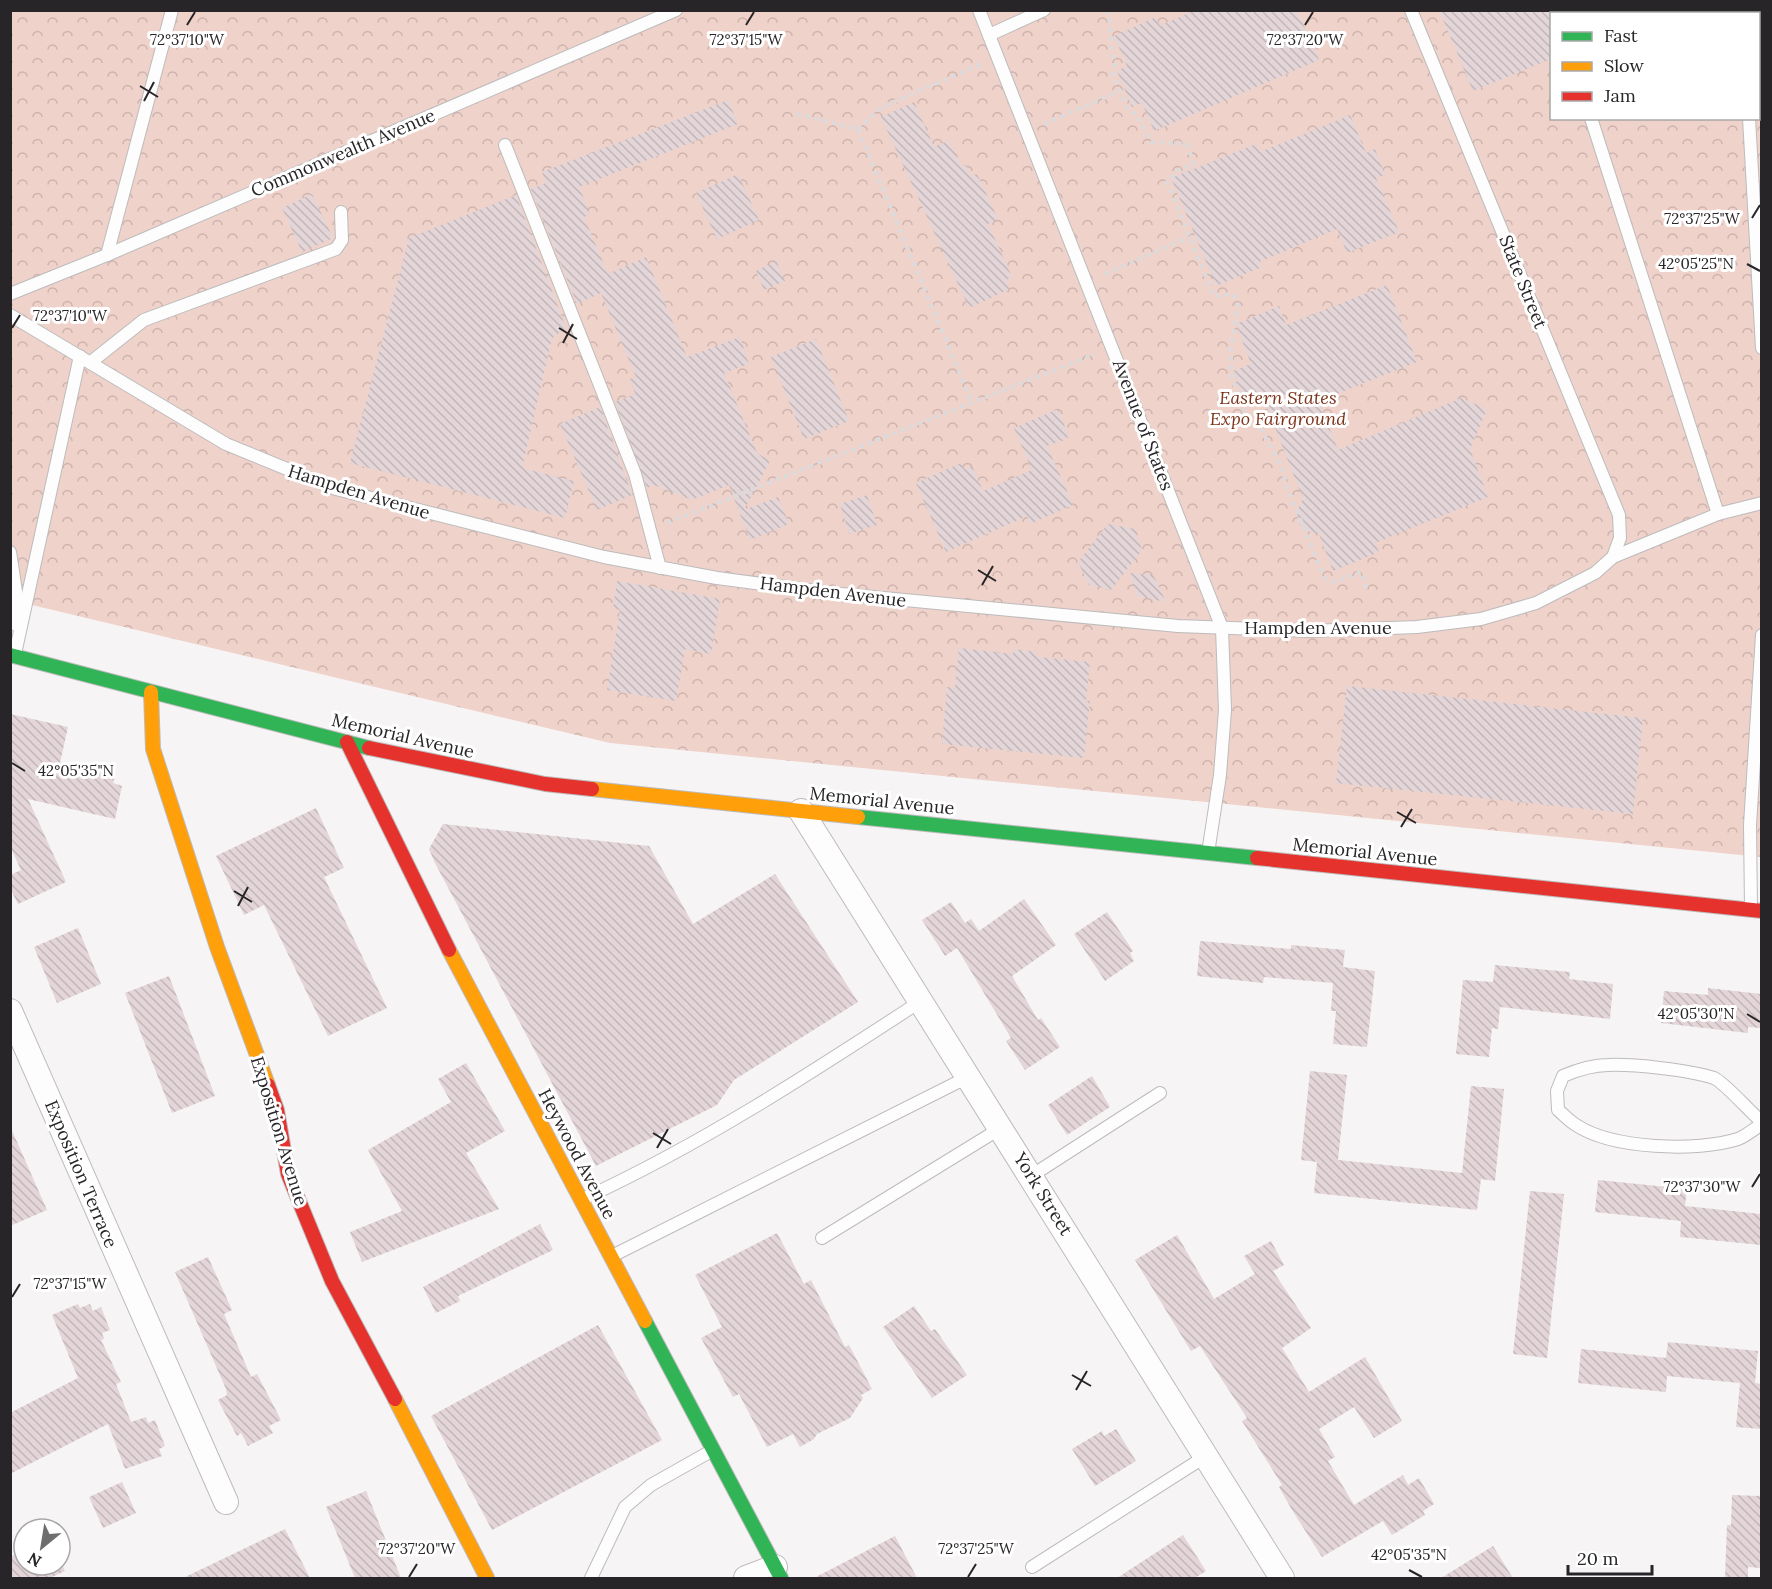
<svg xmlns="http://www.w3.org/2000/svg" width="1772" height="1589" font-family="Lora,serif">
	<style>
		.forest { fill: url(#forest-crowns); fill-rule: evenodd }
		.building { fill: url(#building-back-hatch) }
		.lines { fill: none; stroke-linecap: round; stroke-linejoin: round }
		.lane-casing { stroke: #bdbbbc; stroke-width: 14 }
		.street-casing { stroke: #bdbbbc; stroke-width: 26 }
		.fast-casing { stroke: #bdbbbc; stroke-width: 16 }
		.slow-casing { stroke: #bdbbbc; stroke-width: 16 }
		.jam-casing { stroke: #bdbbbc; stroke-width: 16 }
		.path { stroke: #dcdadc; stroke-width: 4; stroke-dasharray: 4.5 4.5; stroke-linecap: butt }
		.lane { stroke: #fefdfe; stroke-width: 12 }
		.street { stroke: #fefdfe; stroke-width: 24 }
		.fast { stroke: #30b455; stroke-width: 14 }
		.slow { stroke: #ff9f0a; stroke-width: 14 }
		.jam { stroke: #e5322d; stroke-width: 14 }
		.ticks { fill: none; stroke: #272527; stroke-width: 2 }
		.labels { text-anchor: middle; stroke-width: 6; stroke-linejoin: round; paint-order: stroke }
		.street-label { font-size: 18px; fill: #272527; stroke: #fff }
		.park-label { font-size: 18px; font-style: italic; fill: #7c3319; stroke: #fff }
		.ticks-label { font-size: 15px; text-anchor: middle; fill: #272527; stroke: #fff; stroke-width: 6; stroke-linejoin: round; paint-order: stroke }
	</style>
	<defs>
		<pattern id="forest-crowns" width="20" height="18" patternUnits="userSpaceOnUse" patternTransform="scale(1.5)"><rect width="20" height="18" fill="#efd2c9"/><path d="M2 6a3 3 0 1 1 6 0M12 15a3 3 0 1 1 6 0" fill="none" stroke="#cdb4ad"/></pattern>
		<pattern id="building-back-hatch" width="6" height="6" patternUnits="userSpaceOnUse" patternTransform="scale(1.5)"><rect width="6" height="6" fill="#e3d5d8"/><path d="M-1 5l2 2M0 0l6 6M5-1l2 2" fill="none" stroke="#c3b7b9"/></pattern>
	</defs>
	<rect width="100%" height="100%" fill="#f7f4f6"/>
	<!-- forest -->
	<path class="forest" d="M 11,11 L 1761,11 L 1761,857 L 610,743 L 11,600 ZM 1552,14 L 1758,14 L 1758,118 L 1552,118 Z"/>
	<!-- building -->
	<g class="building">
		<polygon points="1195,10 1297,10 1319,60 1154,131 1142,103 1132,107 1117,71 1127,66 1114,36 1156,17 1160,26"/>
		<polygon points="1439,10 1551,10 1551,59 1473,91"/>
		<polygon points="728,100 738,124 579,187 590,214 584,217 608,274 646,257 687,357 740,337 749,364 724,373 757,453 770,461 744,510 778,497 789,524 750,540 729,485 692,500 654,485 647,488 615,402 635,394 630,379 636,377 601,293 577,304 531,189 546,183 542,172"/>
		<polygon points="914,102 934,147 949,140 961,166 965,164 971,176 977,174 998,219 988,224 1012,277 1006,280 1010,289 969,308 881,117"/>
		<polygon points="1350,115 1366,153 1375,149 1385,175 1376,178 1399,232 1347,253 1337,229 1259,262 1262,267 1216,286 1171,178 1256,144 1260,152"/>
		<polygon points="738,174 759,220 717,239 696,193"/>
		<polygon points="312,194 333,238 302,252 282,208"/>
		<polygon points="516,195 566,328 552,338 522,468 574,481 565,518 350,463 409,238"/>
		<polygon points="776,261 785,281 764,290 756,271"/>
		<polygon points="1387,285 1417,362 1319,401 1338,450 1461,398 1487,409 1470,449 1488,497 1375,543 1379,552 1333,571 1319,534 1306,531 1298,523 1297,511 1303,499 1263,397 1246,404 1233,371 1251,364 1236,324 1279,306 1286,325"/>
		<polygon points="816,339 849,421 804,439 771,357"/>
		<polygon points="600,407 632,495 597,510 560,424"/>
		<polygon points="1058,409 1069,437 1047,446 1073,505 1030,524 1027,516 946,552 916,483 961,463 964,469 972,466 983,491 1032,470 1014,428"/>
		<polygon points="867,495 877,525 849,534 840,504"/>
		<polygon points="1108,524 1135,529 1142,550 1111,590 1089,585 1078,562"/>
		<polygon points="1130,573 1153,575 1166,602 1137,596"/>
		<polygon points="617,581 720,599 711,654 685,649 676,701 607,690 620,610 613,608"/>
		<polygon points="959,648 1013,654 1013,649 1037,652 1037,657 1090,662 1086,701 1090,701 1084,758 942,744 947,687 955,688"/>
		<polygon points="1347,686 1643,718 1633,814 1336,783"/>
		<polygon points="10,714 68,727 60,763 115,776 113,783 122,786 115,819 28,799 66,882 18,904 10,888 10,875 21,870 10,846"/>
		<polygon points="316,808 344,868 324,877 387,1008 328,1036 264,905 244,915 216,856"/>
		<polygon points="443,824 649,846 693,924 775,874 858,1002 734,1080 717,1105 596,1166 435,863 429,849"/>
		<polygon points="1024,899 1056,945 1012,976 1038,1020 1041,1018 1060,1047 1025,1070 1006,1041 1011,1038 957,948 945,956 922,920 951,902 965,923 971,919 979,931"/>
		<polygon points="1107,912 1133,951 1130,953 1134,961 1105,981 1074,934"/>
		<polygon points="78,928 101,984 57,1003 34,947"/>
		<polygon points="1200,941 1291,949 1291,945 1345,950 1343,967 1375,971 1367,1047 1333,1044 1336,1011 1331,1011 1333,983 1264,977 1263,983 1197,976"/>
		<polygon points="1495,965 1570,972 1569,979 1613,984 1610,1019 1500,1007 1498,1029 1492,1028 1489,1057 1456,1054 1463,980 1493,982"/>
		<polygon points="169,976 215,1096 172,1113 125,993"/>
		<polygon points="1708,988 1761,994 1761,1028 1748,1027 1748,1033 1661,1023 1664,991 1708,995"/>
		<polygon points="466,1063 505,1131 466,1153 499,1209 362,1262 350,1232 402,1211 368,1150 451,1102 438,1079"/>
		<polygon points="1310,1071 1347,1075 1338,1160 1462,1173 1471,1086 1504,1089 1495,1181 1481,1179 1477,1210 1314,1193 1317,1162 1301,1160"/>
		<polygon points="1092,1076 1110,1107 1067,1135 1048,1105"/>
		<polygon points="10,1126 47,1210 10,1226"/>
		<polygon points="1598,1180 1687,1189 1685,1206 1761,1214 1761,1245 1680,1237 1681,1221 1595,1212"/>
		<polygon points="1530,1191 1564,1194 1547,1358 1513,1354"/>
		<polygon points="540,1224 553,1250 458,1296 460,1301 436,1313 423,1287"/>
		<polygon points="777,1233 804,1284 811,1280 845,1347 849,1345 872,1389 861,1395 863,1398 850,1418 817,1434 814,1439 800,1447 793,1434 767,1447 739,1394 733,1397 701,1338 722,1327 695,1275"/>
		<polygon points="1177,1235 1214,1299 1255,1274 1244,1256 1271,1241 1284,1265 1273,1271 1311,1328 1282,1348 1309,1392 1365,1357 1402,1421 1374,1438 1354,1407 1319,1429 1335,1457 1328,1461 1354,1505 1403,1475 1408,1485 1419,1478 1434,1504 1423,1511 1425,1515 1392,1535 1383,1521 1322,1557 1292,1510 1279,1487 1282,1485 1242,1421 1247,1418 1200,1346 1191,1351 1135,1260"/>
		<polygon points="208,1257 232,1310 224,1314 251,1377 257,1374 281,1420 269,1426 273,1433 248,1446 241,1433 237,1436 218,1400 227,1395 226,1389 175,1272"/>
		<polygon points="78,1304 80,1308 90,1304 93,1311 101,1307 110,1330 102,1333 104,1339 101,1340 121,1382 116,1384 131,1422 146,1417 148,1423 155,1420 165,1446 159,1449 162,1456 125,1469 108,1424 10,1474 10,1413 78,1378 52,1315"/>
		<polygon points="914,1306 931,1331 935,1329 967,1375 932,1398 883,1327"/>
		<polygon points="598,1325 662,1440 492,1530 431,1416"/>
		<polygon points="1668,1342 1758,1351 1755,1383 1761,1384 1761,1429 1736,1427 1740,1383 1667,1376 1666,1392 1578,1383 1581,1349 1666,1358"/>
		<polygon points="1116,1429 1136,1461 1095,1486 1072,1449 1102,1431 1104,1436"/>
		<polygon points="122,1482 136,1513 103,1528 89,1497"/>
		<polygon points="366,1491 401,1578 355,1578 326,1507"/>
		<polygon points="1732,1495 1761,1496 1761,1568 1748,1567 1748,1578 1725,1578 1727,1525 1731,1525"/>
		<polygon points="285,1529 310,1578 183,1578"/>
		<polygon points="1183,1535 1206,1571 1195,1578 1117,1578"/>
		<polygon points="895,1536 917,1578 814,1578"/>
		<polygon points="24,1543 24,1565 60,1565 60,1561 65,1571 50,1578 10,1578 10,1557 20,1552 17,1546"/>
		<polygon points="1493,1546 1513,1578 1441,1578"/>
	</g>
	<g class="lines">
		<defs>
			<g id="lane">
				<polyline points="979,10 1222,628 1225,710 1220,775 1208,853"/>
				<polyline points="1411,10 1619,515 1620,538 1613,557"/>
				<polyline points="1604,10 1605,14"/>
				<polyline points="1742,10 1742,14"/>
				<polyline points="989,35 1044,10"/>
				<polyline points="1591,118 1718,514"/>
				<polyline points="1749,118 1762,348"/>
				<polyline points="505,145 635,474 660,568"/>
				<polyline points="107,255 172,10"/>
				<polyline points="10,294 107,255 676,10"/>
				<polyline points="10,315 226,444 336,489 604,557 717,578 831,593 1178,626 1309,631 1417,627 1481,619 1536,603 1595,573 1613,557 1718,514 1762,503"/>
				<polyline points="91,362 144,320 336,249 342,240 341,212"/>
				<polyline points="10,552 17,598 16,625"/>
				<polyline points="15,654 80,356"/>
				<polyline points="1751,909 1750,825 1762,635"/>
				<path d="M 1762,1122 C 1750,1112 1725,1083 1714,1078 C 1690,1070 1633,1064 1608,1065 C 1593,1065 1577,1070 1563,1076 L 1557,1091 L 1558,1110 C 1564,1115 1569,1121 1576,1125 C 1612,1149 1697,1152 1738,1139 C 1746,1136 1754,1129 1762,1124"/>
				<polyline points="1031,1176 1160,1093"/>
				<path d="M 583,1199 C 702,1144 811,1073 921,1001"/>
				<polyline points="822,1238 1001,1128"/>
				<polyline points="612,1256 968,1077"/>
				<polyline points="1032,1567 1206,1456"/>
				<polyline points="591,1578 625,1507 651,1485 713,1450"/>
			</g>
			<g id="street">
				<polyline points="801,811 1282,1578"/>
				<polyline points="10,1011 226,1502"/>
				<polyline points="746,1578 775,1567"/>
			</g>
			<g id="fast">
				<polyline points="10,655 369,748"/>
				<polyline points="858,817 1257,858"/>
				<polyline points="645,1321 781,1578"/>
			</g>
			<g id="slow">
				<polyline points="151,692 153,749 217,947 268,1085"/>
				<polyline points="592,789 858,817"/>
				<polyline points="449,950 645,1321"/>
				<polyline points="395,1399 487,1578"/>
			</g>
			<g id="jam">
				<polyline points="347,742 449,950"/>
				<polyline points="369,748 545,784 592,789"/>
				<polyline points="1257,858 1762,911"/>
				<polyline points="268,1085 277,1110 288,1174 332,1281 395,1399"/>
			</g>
		</defs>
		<!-- lane casing -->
		<use href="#lane" class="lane-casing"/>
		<!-- street casing -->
		<use href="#street" class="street-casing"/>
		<!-- fast casing -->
		<use href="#fast" class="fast-casing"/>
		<!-- slow casing -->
		<use href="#slow" class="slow-casing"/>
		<!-- jam casing -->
		<use href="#jam" class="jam-casing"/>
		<!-- path -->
		<g class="path">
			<path d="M 1106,10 C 1111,22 1110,28 1111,40 C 1111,54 1118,60 1113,74 L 1127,108 L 1138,116 L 1151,142 L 1187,144 L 1194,164 L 1179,170 L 1167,182 L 1214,296 L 1233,294 L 1238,305 L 1231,347 L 1231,374 L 1244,412 L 1262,431 L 1282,466 L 1285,482 L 1325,579 L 1334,582 L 1361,572 L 1366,584 L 1365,589"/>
			<polyline points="797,114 858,129 972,403"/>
			<polyline points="1044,124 1120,91"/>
			<polyline points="858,129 882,107 981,64"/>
			<polyline points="1105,274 1189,237"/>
			<polyline points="667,523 1095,354"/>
		</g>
		<!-- lane -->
		<use href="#lane" class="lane"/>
		<!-- street -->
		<use href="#street" class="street"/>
		<!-- fast -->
		<use href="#fast" class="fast"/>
		<!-- slow -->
		<use href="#slow" class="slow"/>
		<!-- jam -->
		<use href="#jam" class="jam"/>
	</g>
	<!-- ticks -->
	<path class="ticks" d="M 187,25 L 195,12M 746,25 L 754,12M 1305,25 L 1313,12M 140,86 L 158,97M 144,101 L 154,82M 1752,218 L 1760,205M 1747,264 L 1760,271M 12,328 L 20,315M 559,328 L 577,339M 563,343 L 573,324M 978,570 L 996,581M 982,585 L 993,566M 12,763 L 25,771M 1397,812 L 1416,823M 1401,827 L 1412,809M 234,891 L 252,902M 238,906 L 248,887M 1747,1014 L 1760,1022M 653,1133 L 671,1144M 657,1148 L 668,1129M 1752,1187 L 1760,1174M 12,1297 L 20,1284M 1072,1375 L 1091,1386M 1076,1390 L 1087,1371M 1409,1570 L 1422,1577M 409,1577 L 417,1564M 968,1577 L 976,1564"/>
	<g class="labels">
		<!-- street labels -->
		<g class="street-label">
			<text transform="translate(343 153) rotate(-23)" y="6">Commonwealth Avenue</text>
			<text transform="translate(1523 282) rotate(68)" y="6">State Street</text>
			<text transform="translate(1143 425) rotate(69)" y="6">Avenue of States</text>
			<text transform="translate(359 492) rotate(17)" y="6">Hampden Avenue</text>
			<text transform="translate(833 592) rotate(7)" y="6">Hampden Avenue</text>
			<text x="1318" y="634">Hampden Avenue</text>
			<text transform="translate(403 736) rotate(13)" y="6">Memorial Avenue</text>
			<text transform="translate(882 801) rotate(6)" y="6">Memorial Avenue</text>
			<text transform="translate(1365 852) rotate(6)" y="6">Memorial Avenue</text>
			<text transform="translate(279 1131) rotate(73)" y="6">Exposition Avenue</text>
			<text transform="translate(577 1154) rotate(62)" y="6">Heywood Avenue</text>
			<text transform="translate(81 1174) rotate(67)" y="6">Exposition Terrace</text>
			<text transform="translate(1043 1194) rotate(58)" y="6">York Street</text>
		</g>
		<!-- park labels -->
		<g class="park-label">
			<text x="1278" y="404">Eastern States<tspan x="1278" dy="21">Expo Fairground</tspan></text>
		</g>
	</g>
	<g class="ticks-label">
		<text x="187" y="45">72°37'10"W</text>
		<text x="1305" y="45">72°37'20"W</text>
		<text x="746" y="45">72°37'15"W</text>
		<text x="1702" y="224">72°37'25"W</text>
		<text x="1696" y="269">42°05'25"N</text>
		<text x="70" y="321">72°37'10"W</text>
		<text x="76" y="776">42°05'35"N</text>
		<text x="1696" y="1019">42°05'30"N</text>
		<text x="1702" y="1192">72°37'30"W</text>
		<text x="70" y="1289">72°37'15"W</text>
		<text x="417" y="1554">72°37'20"W</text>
		<text x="976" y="1554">72°37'25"W</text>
		<text x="1409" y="1560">42°05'35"N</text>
	</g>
	<!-- border -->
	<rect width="1772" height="1589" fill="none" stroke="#272527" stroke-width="24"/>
	<!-- legend -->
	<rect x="1550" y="12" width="210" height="108" fill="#ffffff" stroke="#a9a8a9" stroke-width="1.5"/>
	<rect x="1562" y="32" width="30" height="9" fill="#30b455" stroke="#a9a8a9" stroke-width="1.5"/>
	<text x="1604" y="42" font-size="18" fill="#272527">Fast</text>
	<rect x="1562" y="62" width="30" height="9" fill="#ff9f0a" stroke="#a9a8a9" stroke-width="1.5"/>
	<text x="1604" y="72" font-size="18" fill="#272527">Slow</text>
	<rect x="1562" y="92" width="30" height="9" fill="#e5322d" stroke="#a9a8a9" stroke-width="1.5"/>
	<text x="1604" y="102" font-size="18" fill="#272527">Jam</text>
	<!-- north arrow -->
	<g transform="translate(42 1547) rotate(210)"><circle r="28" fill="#ffffff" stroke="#a9a8a9" stroke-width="1.5"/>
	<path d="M0-4.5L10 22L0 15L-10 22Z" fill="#706d6f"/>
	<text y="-9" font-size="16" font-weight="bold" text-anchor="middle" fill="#272527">N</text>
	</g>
	<!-- scale -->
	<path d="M1568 1565v9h84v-9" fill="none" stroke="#272527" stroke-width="3"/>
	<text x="1577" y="1565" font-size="18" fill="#272527" stroke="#ffffff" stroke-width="4.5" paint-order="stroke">20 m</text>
</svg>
